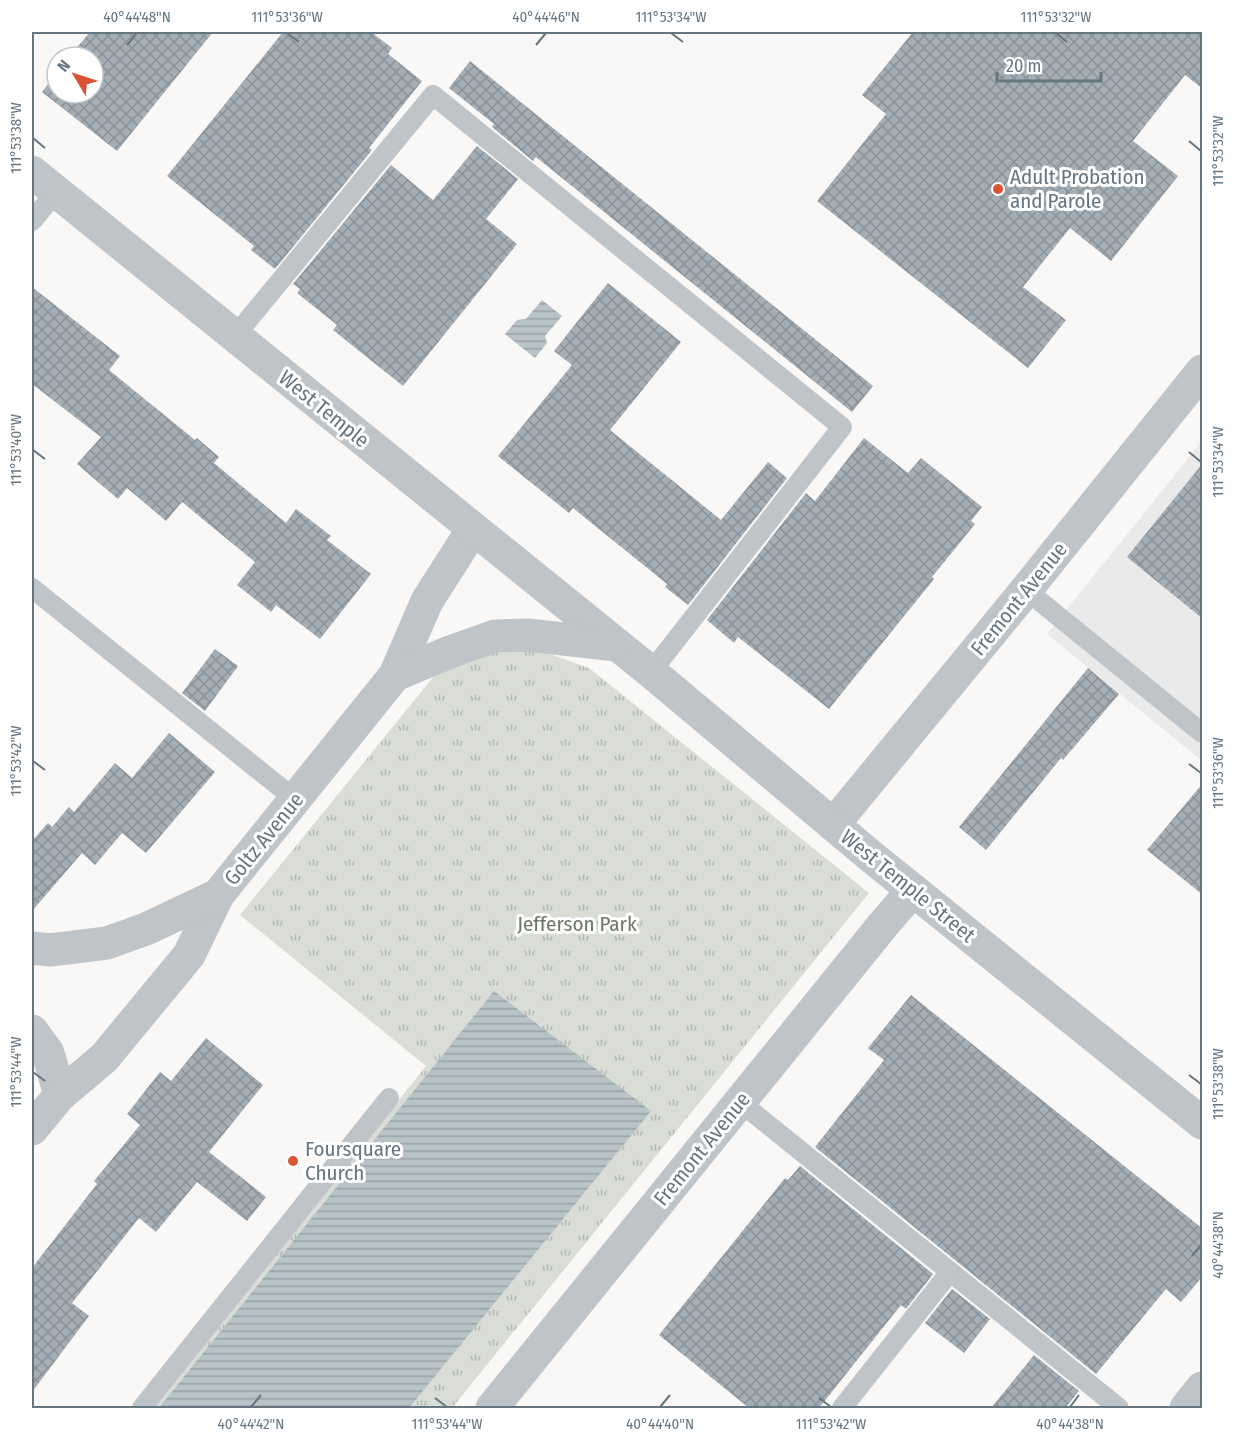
<svg xmlns="http://www.w3.org/2000/svg" width="1234" height="1440" font-family="'Fira Sans Condensed',sans-serif">
	<style>
		.built { fill: #e9eae9 }
		.park { fill: url(#park-tufts) }
		.water { fill: url(#water-rules) }
		.building { fill: url(#building-cross-hatch) }
		.lines { fill: none; stroke-linecap: round; stroke-linejoin: round }
		.service { stroke: #bfc4c8; stroke-width: 20 }
		.minor { stroke: #bfc4c8; stroke-width: 33 }
		.tertiary { stroke: #bfc4c8; stroke-width: 33 }
		.ticks { fill: none; stroke: #657680; stroke-width: 2 }
		.poi-dot { fill: #da5335; stroke: #fff; stroke-width: 2 }
		.labels { text-anchor: middle; stroke-width: 6; stroke-linejoin: round; paint-order: stroke }
		.poi-label { font-size: 21px; fill: #657680; stroke: #fff; text-anchor: start }
		.street-label { font-size: 21px; fill: #657680; stroke: #fff }
		.park-label { font-size: 21px; fill: #687864; stroke: #fff }
		.neatline { fill: none; stroke: #657680; stroke-width: 2 }
		.ticks-label { font-size: 15px; text-anchor: middle; fill: #657680 }
	</style>
	<defs>
		<pattern id="park-tufts" width="24" height="20" patternUnits="userSpaceOnUse" patternTransform="scale(1.5)"><rect width="24" height="20" fill="#d9ddd6"/><path d="M3 7l-1-3M5 7V3M7 7l1-3M15 17l-1-3M17 17v-4M19 17l1-3" fill="none" stroke="#b4b8b3"/></pattern>
		<pattern id="water-rules" width="6" height="5" patternUnits="userSpaceOnUse" patternTransform="scale(1.5)"><rect width="6" height="5" fill="#b7c3c7"/><path d="M0 2.5h6" fill="none" stroke="#98a3a7"/></pattern>
		<pattern id="building-cross-hatch" width="8" height="8" patternUnits="userSpaceOnUse" patternTransform="scale(1.5)"><rect width="8" height="8" fill="#a4aeb4"/><path d="M0 0l8 8M0 8l8-8" fill="none" stroke="#899298"/></pattern>
	</defs>
	<rect width="100%" height="100%" fill="#f9f8f6"/>
	<!-- built -->
	<polygon class="built" points="1202,441 1202,761 1047,634"/>
	<!-- park -->
	<polygon class="park" points="508,649 547,653 589,668 869,893 452,1408 155,1408 426,1066 240,915 434,676 467,662"/>
	<!-- water -->
	<g class="water">
		<polygon points="542,300 562,316 545,336 547,343 535,358 505,334 517,320 526,319"/>
		<polygon points="494,991 651,1111 409,1408 159,1408"/>
	</g>
	<!-- building -->
	<g class="building">
		<polygon points="90,32 213,32 117,151 42,92 57,73 57,93 93,93 93,57 69,57"/>
		<polygon points="283,32 371,32 392,48 388,54 422,81 369,148 372,150 275,269 251,250 254,246 167,176"/>
		<polygon points="913,32 1203,32 1203,89 1185,75 1133,141 1178,176 1111,261 1070,228 1023,287 1066,320 1028,368 817,201 886,114 862,95"/>
		<polygon points="470,61 873,386 852,412 536,157 533,161 492,127 494,124 449,88"/>
		<polygon points="477,146 518,179 486,219 517,244 403,386 333,330 337,325 297,293 300,289 293,284 391,165 433,200"/>
		<polygon points="608,283 681,342 610,430 721,520 768,462 787,478 688,605 665,587 667,584 573,508 569,513 498,456 572,365 554,351"/>
		<polygon points="32,287 120,356 109,370 195,440 197,438 219,457 214,463 286,523 296,509 331,536 327,540 371,574 320,639 276,605 271,612 237,585 255,562 182,502 166,521 127,488 118,499 77,464 101,437 32,384"/>
		<polygon points="864,438 908,473 921,458 982,507 971,521 975,524 932,577 934,579 829,709 738,637 734,643 707,620 806,493 815,501"/>
		<polygon points="1203,463 1203,619 1127,557"/>
		<polygon points="215,649 238,666 205,711 182,693"/>
		<polygon points="1088,668 1119,694 1063,760 1061,758 986,850 959,827"/>
		<polygon points="169,733 215,772 146,853 122,833 95,865 82,853 32,911 32,841 48,823 52,827 69,807 74,812 115,763 132,778"/>
		<polygon points="1203,783 1203,895 1147,850"/>
		<polygon points="911,995 1203,1229 1203,1276 1181,1302 1166,1289 1096,1374 815,1147 884,1060 868,1048"/>
		<polygon points="206,1038 263,1085 209,1152 266,1197 247,1221 197,1182 156,1232 139,1218 72,1303 89,1316 32,1392 32,1268 97,1184 94,1181 140,1125 127,1114 160,1072 171,1081"/>
		<polygon points="800,1166 933,1274 906,1309 901,1305 819,1408 749,1408 659,1335 785,1178 788,1180"/>
		<polygon points="952,1289 990,1319 964,1353 925,1323"/>
		<polygon points="1034,1355 1079,1391 1065,1408 991,1408"/>
	</g>
	<g class="lines">
		<!-- service -->
		<g class="service">
			<polyline points="32,221 56,192"/>
			<polyline points="234,337 433,95 842,427 651,672"/>
			<polyline points="32,588 296,800"/>
			<polyline points="1026,590 1202,733"/>
			<polyline points="740,1102 1119,1408"/>
			<polyline points="142,1408 389,1098"/>
			<polyline points="842,1408 950,1272"/>
		</g>
		<!-- minor -->
		<g class="minor">
			<polyline points="395,675 427,601 473,529"/>
			<polyline points="833,825 1026,590 1202,371"/>
			<polyline points="32,1031 48,1053 60,1095"/>
			<polyline points="32,1129 60,1095 104,1058 189,955 218,895"/>
			<polyline points="492,1408 883,925 913,890"/>
			<polyline points="1186,1408 1202,1388"/>
		</g>
		<!-- tertiary -->
		<g class="tertiary">
			<polyline points="32,172 651,672 873,858 1202,1123"/>
			<polyline points="32,948 50,950 107,943 146,929 218,895 395,675 450,652 495,636 528,635 616,645"/>
		</g>
	</g>
	<!-- ticks -->
	<path class="ticks" d="M 287,33 L 299,42M 671,33 L 683,42M 1056,33 L 1067,42M 127,45 L 137,33M 536,45 L 546,33M 33,138 L 45,148M 1189,141 L 1201,151M 33,450 L 45,459M 1189,452 L 1201,462M 33,761 L 45,770M 1189,764 L 1201,773M 33,1072 L 45,1081M 1189,1075 L 1201,1084M 1192,1256 L 1201,1245M 435,1398 L 447,1407M 819,1398 L 831,1407M 251,1407 L 261,1395M 660,1407 L 670,1395M 1070,1407 L 1079,1395"/>
	<!-- markers -->
	<g class="poi-dot">
		<circle cx="998" cy="189" r="6"/>
		<circle cx="293" cy="1161" r="6"/>
	</g>
	<g class="labels">
		<!-- poi labels -->
		<g class="poi-label">
			<text x="1010" y="184">Adult Probation<tspan x="1010" dy="24">and Parole</tspan></text>
			<text x="305" y="1156">Foursquare<tspan x="305" dy="24">Church</tspan></text>
		</g>
		<!-- street labels -->
		<g class="street-label">
			<text transform="translate(324 409) rotate(39)" y="7">West Temple</text>
			<text transform="translate(1019 599) rotate(-51)" y="7">Fremont Avenue</text>
			<text transform="translate(264 839) rotate(-51)" y="7">Goltz Avenue</text>
			<text transform="translate(908 886) rotate(39)" y="7">West Temple Street</text>
			<text transform="translate(702 1149) rotate(-51)" y="7">Fremont Avenue</text>
		</g>
		<!-- park labels -->
		<g class="park-label">
			<text x="577" y="931">Jefferson Park</text>
		</g>
	</g>
	<!-- border -->
	<rect width="1234" height="1440" fill="none" stroke="#ffffff" stroke-width="66"/>
	<!-- north arrow -->
	<g transform="translate(75 75) rotate(309)"><circle r="28" fill="#ffffff" stroke="#c1c8cc" stroke-width="1.5"/>
	<path d="M0-4.5L10 22L0 15L-10 22Z" fill="#da5335"/>
	<text y="-9" font-size="16" font-weight="bold" text-anchor="middle" fill="#657680">N</text>
	</g>
	<!-- scale -->
	<path d="M997 72v9h104v-9" fill="none" stroke="#657680" stroke-width="3"/>
	<text x="1006" y="72" font-size="18" fill="#657680" stroke="#ffffff" stroke-width="4.5" paint-order="stroke">20 m</text>
	<rect x="33" y="33" width="1168" height="1374" class="neatline"/>
	<g class="ticks-label">
		<text x="137" y="22">40°44'48"N</text>
		<text x="287" y="22">111°53'36"W</text>
		<text x="546" y="22">40°44'46"N</text>
		<text x="671" y="22">111°53'34"W</text>
		<text x="1056" y="22">111°53'32"W</text>
		<text transform="translate(16 138) rotate(-90)" y="5">111°53'38"W</text>
		<text transform="translate(1218 151) rotate(-90)" y="5">111°53'32"W</text>
		<text transform="translate(16 450) rotate(-90)" y="5">111°53'40"W</text>
		<text transform="translate(1218 462) rotate(-90)" y="5">111°53'34"W</text>
		<text transform="translate(16 761) rotate(-90)" y="5">111°53'42"W</text>
		<text transform="translate(1218 773) rotate(-90)" y="5">111°53'36"W</text>
		<text transform="translate(16 1072) rotate(-90)" y="5">111°53'44"W</text>
		<text transform="translate(1218 1084) rotate(-90)" y="5">111°53'38"W</text>
		<text transform="translate(1218 1245) rotate(-90)" y="5">40°44'38"N</text>
		<text x="251" y="1429">40°44'42"N</text>
		<text x="447" y="1429">111°53'44"W</text>
		<text x="660" y="1429">40°44'40"N</text>
		<text x="831" y="1429">111°53'42"W</text>
		<text x="1070" y="1429">40°44'38"N</text>
	</g>
</svg>
